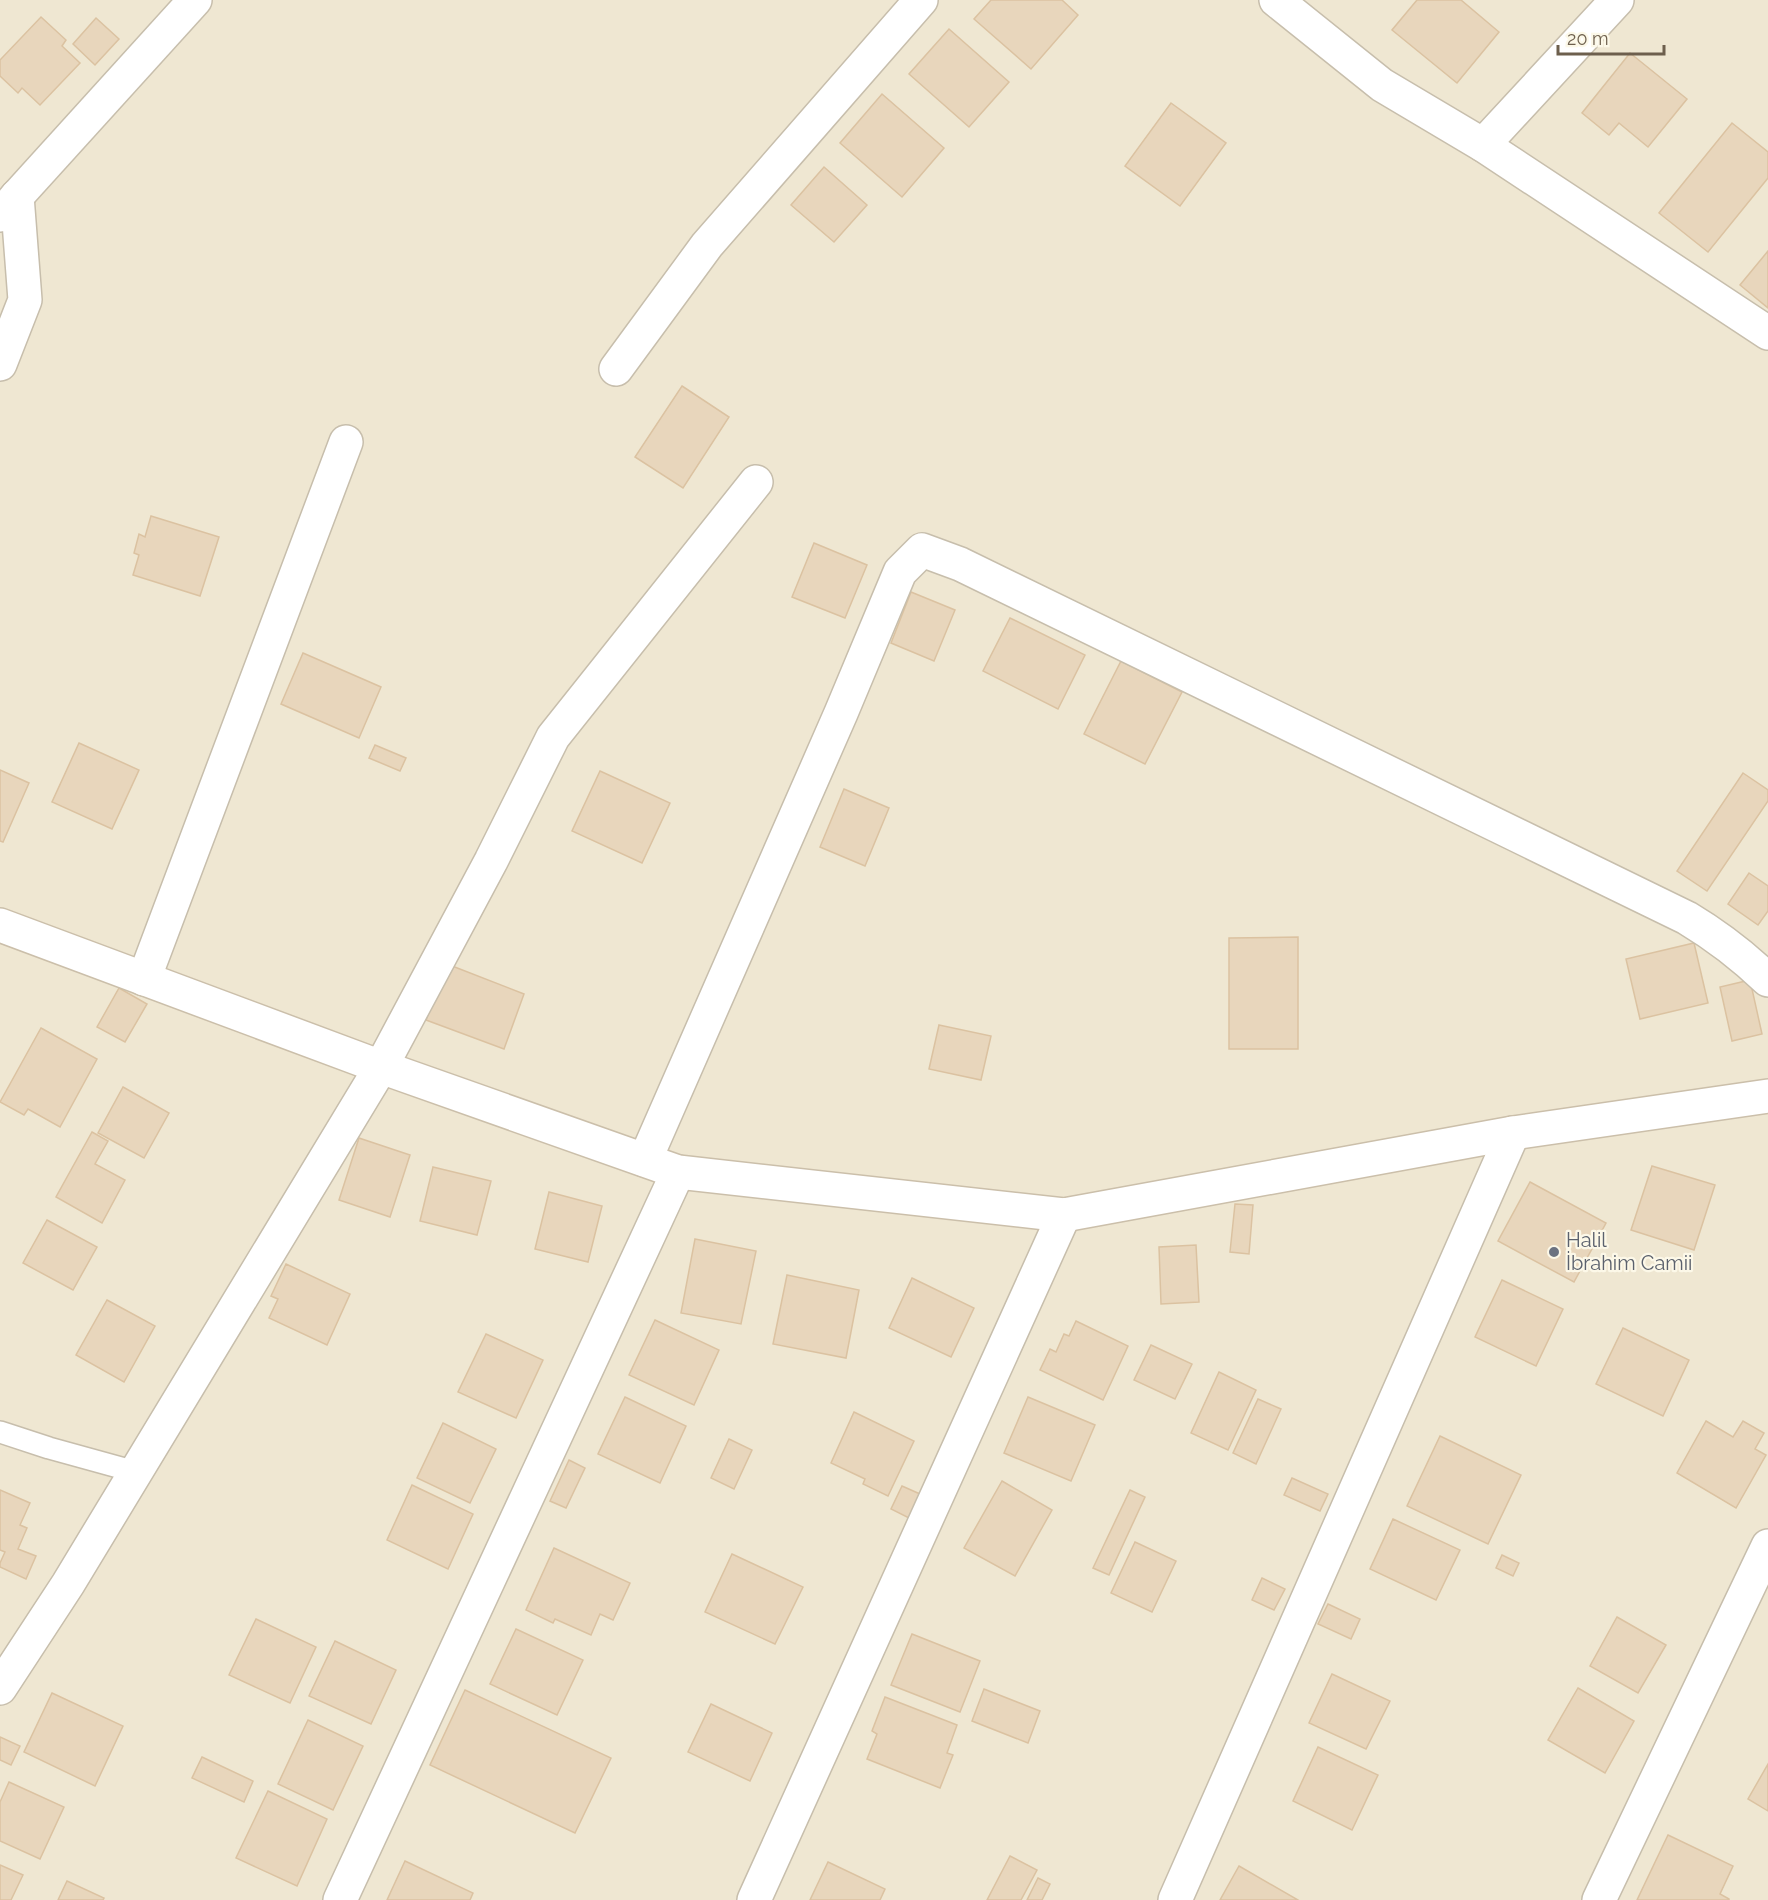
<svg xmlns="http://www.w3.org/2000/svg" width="1768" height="1900" font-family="Raleway,sans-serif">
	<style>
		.residential { fill: #efe7d2 }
		.building { fill: #e8d6bc; stroke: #dbc2a1; stroke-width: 1.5 }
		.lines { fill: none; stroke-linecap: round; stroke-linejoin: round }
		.lane-casing { stroke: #c7beac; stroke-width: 24 }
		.street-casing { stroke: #c7beac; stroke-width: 36 }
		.secondary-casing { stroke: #cbbfaa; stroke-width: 36 }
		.lane { stroke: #fff; stroke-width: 21 }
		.street { stroke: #fff; stroke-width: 33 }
		.secondary { stroke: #fff; stroke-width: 33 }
		.worship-dot { fill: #6b7280; stroke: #fcf8e8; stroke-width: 2 }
		.labels { text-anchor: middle; stroke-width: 4.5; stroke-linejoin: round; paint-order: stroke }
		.worship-label { font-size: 20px; fill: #5b616d; stroke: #fcf8e8; text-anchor: start }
	</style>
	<rect width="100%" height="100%" fill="#f9f4e3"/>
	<!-- residential -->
	<rect class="residential" x="0" y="0" width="1768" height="1900"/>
	<!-- building -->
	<g class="building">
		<polygon points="991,0 1062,0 1078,15 1031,69 974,19"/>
		<polygon points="1417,0 1461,0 1499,32 1457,83 1392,30"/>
		<polygon points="41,17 66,40 62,46 80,63 40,105 22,88 18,93 0,76 0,60"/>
		<polygon points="96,18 119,39 95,65 73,44"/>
		<polygon points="949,29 1009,82 969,127 909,74"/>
		<polygon points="1630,53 1687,99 1648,147 1619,123 1609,135 1582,113"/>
		<polygon points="882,94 944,148 902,197 840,143"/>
		<polygon points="1171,103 1226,143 1180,206 1125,166"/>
		<polygon points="1732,123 1768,152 1768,178 1708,252 1659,213"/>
		<polygon points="824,167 867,205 834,242 791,205"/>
		<polygon points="1768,251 1768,308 1740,285"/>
		<polygon points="682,386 729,417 683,488 635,457"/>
		<polygon points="151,516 219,537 200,596 133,575 139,555 134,553 139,534 145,537"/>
		<polygon points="814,543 867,565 845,618 792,597"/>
		<polygon points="911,592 955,610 934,661 891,643"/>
		<polygon points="1010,618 1085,655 1058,709 983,671"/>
		<polygon points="303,653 381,687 359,738 281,704"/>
		<polygon points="1121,661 1182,692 1145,764 1084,734"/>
		<polygon points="79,743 139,770 112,829 52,802"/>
		<polygon points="375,745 406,758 400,771 369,758"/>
		<polygon points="0,770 29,783 3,842 0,841"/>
		<polygon points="600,771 670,803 642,863 572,831"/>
		<polygon points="1743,773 1768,790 1768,801 1707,891 1677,871"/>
		<polygon points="844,789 889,808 865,866 820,847"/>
		<polygon points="1749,873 1768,886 1768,911 1758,925 1728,904"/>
		<polygon points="1298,937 1298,1049 1229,1049 1229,938"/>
		<polygon points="1694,943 1708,1003 1640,1019 1626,959"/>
		<polygon points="447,964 524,994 504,1049 426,1020"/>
		<polygon points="1750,980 1762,1034 1732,1041 1720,987"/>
		<polygon points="119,988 147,1004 125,1042 97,1027"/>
		<polygon points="939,1025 991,1036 981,1080 929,1069"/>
		<polygon points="41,1028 97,1059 60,1127 28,1109 24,1115 0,1102"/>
		<polygon points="123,1087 169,1113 144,1158 98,1133"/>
		<polygon points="92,1132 108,1141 95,1164 125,1180 102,1223 56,1197"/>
		<polygon points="359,1138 410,1155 390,1217 339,1200"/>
		<polygon points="1652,1166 1715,1185 1694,1250 1631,1230"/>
		<polygon points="433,1167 491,1181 477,1235 420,1221"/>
		<polygon points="1530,1182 1606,1223 1574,1282 1498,1241"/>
		<polygon points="549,1192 602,1206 588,1262 535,1249"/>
		<polygon points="1235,1204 1253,1205 1249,1254 1230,1252"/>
		<polygon points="47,1220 97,1247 73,1290 23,1263"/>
		<polygon points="695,1239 756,1251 741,1324 681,1313"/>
		<polygon points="1196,1245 1199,1302 1161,1304 1159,1247"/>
		<polygon points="286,1264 350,1294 327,1345 269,1318 278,1299 271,1296"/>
		<polygon points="787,1275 859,1290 846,1358 773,1344"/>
		<polygon points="912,1278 974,1308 951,1357 889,1328"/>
		<polygon points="1502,1280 1563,1309 1536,1366 1475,1337"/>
		<polygon points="107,1300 155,1326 124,1382 76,1355"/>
		<polygon points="655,1320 719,1350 694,1405 629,1375"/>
		<polygon points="1076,1321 1128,1346 1103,1400 1040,1370 1050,1349 1056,1352 1064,1334 1069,1336"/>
		<polygon points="1623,1328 1689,1360 1663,1416 1596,1384"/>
		<polygon points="486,1334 543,1360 516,1418 458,1392"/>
		<polygon points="1151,1345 1192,1364 1175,1399 1134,1380"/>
		<polygon points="1219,1372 1256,1390 1228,1450 1191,1433"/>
		<polygon points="625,1397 686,1426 660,1483 598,1454"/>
		<polygon points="1028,1397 1095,1425 1071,1481 1004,1453"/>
		<polygon points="1258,1399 1281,1409 1256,1464 1233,1453"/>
		<polygon points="854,1412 914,1441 888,1496 863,1484 865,1479 831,1463"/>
		<polygon points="1706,1421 1733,1437 1743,1421 1764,1433 1755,1449 1766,1455 1736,1508 1677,1473"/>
		<polygon points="443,1423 496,1449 470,1503 417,1478"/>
		<polygon points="1440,1436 1521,1475 1488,1544 1407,1506"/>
		<polygon points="729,1439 752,1450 734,1489 711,1478"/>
		<polygon points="569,1460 585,1468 566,1508 550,1501"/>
		<polygon points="1292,1478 1328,1494 1320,1511 1284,1495"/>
		<polygon points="1002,1481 1052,1510 1015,1576 964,1548"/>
		<polygon points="412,1485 473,1514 448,1569 387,1540"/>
		<polygon points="902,1486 920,1494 909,1518 891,1509"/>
		<polygon points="0,1490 30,1503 20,1525 27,1528 18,1549 36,1556 26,1579 0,1567 0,1563 5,1552 0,1550"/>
		<polygon points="1130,1490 1145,1497 1109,1575 1093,1568"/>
		<polygon points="1393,1519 1460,1550 1436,1600 1370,1569"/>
		<polygon points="1135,1542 1176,1561 1152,1612 1111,1593"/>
		<polygon points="554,1548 630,1583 613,1620 600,1614 591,1635 555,1619 553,1623 526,1610"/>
		<polygon points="732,1554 803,1587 775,1644 705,1612"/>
		<polygon points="1502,1555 1519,1563 1513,1576 1496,1568"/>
		<polygon points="1262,1578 1285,1589 1274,1610 1252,1600"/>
		<polygon points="1328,1604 1360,1619 1351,1639 1318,1624"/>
		<polygon points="1617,1617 1666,1645 1638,1693 1590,1666"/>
		<polygon points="256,1619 316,1647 290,1703 229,1675"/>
		<polygon points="516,1629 583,1660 557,1715 490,1684"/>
		<polygon points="912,1634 980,1661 960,1712 891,1685"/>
		<polygon points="335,1641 396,1670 371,1724 309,1696"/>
		<polygon points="1332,1674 1390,1701 1366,1749 1309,1723"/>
		<polygon points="1578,1688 1634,1721 1605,1773 1548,1740"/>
		<polygon points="984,1689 1040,1711 1028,1743 972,1721"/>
		<polygon points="465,1690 611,1758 575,1833 430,1765"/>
		<polygon points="52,1693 123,1726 95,1786 24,1752"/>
		<polygon points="885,1697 957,1725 947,1753 953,1755 940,1788 867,1759 877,1734 872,1731"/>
		<polygon points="711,1704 772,1733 750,1781 688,1752"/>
		<polygon points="308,1720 363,1746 333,1810 278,1784"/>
		<polygon points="0,1737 20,1746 11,1765 0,1760"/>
		<polygon points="1318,1747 1378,1775 1352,1830 1293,1801"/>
		<polygon points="202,1757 253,1781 244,1802 192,1778"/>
		<polygon points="1768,1764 1768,1811 1748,1799"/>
		<polygon points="9,1782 64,1807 40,1859 0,1841 0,1802"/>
		<polygon points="268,1791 327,1819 297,1886 236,1858"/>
		<polygon points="1668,1835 1733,1866 1720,1894 1729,1899 1729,1900 1637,1900"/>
		<polygon points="1010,1856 1037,1870 1021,1900 987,1900"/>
		<polygon points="405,1861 473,1893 470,1900 387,1900"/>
		<polygon points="828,1862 885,1889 880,1900 810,1900"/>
		<polygon points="0,1865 23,1875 11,1900 0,1900"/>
		<polygon points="1239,1866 1298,1900 1220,1900"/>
		<polygon points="1038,1878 1050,1884 1042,1900 1027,1900"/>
		<polygon points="67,1881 104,1898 103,1900 58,1900"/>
	</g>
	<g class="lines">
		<defs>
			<polyline id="lane" points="0,1432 49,1448 136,1472"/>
			<g id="street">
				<polyline points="1276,0 1382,85 1483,145 1768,333"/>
				<polyline points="1483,145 1617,0"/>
				<polyline points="0,215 195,0"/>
				<polyline points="0,364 25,300 17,196"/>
				<polyline points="616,369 707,245 921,0"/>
				<polyline points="144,979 346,442"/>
				<path d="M 645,1160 L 841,713 L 900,572 L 922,550 L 960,564 L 1687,918 C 1717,936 1743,956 1768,980"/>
				<polyline points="0,1688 68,1584 381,1067 491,861 553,737 756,482"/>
				<polyline points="340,1900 678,1172"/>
				<polyline points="754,1900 1064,1215"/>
				<polyline points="1175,1900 1513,1133"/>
				<polyline points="1599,1900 1768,1546"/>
			</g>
			<polyline id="secondary" points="0,925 381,1067 678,1172 1064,1215 1513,1133 1768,1096"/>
		</defs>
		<!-- lane casing -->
		<use href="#lane" class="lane-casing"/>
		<!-- street casing -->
		<use href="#street" class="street-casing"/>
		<!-- secondary casing -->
		<use href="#secondary" class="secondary-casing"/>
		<!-- lane -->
		<use href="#lane" class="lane"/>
		<!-- street -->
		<use href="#street" class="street"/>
		<!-- secondary -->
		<use href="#secondary" class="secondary"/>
	</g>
	<!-- markers -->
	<circle class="worship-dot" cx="1554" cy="1252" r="6"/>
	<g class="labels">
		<!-- worship labels -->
		<g class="worship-label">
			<text x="1566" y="1247">Halil<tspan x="1566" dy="23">İbrahim Camii</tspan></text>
		</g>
	</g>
	<!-- scale -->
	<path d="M1558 45v9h106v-9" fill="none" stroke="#6d5f4d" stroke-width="3"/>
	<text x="1567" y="45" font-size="18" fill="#6d5f4d" stroke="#fcf8e8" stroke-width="4.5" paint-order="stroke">20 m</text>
</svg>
